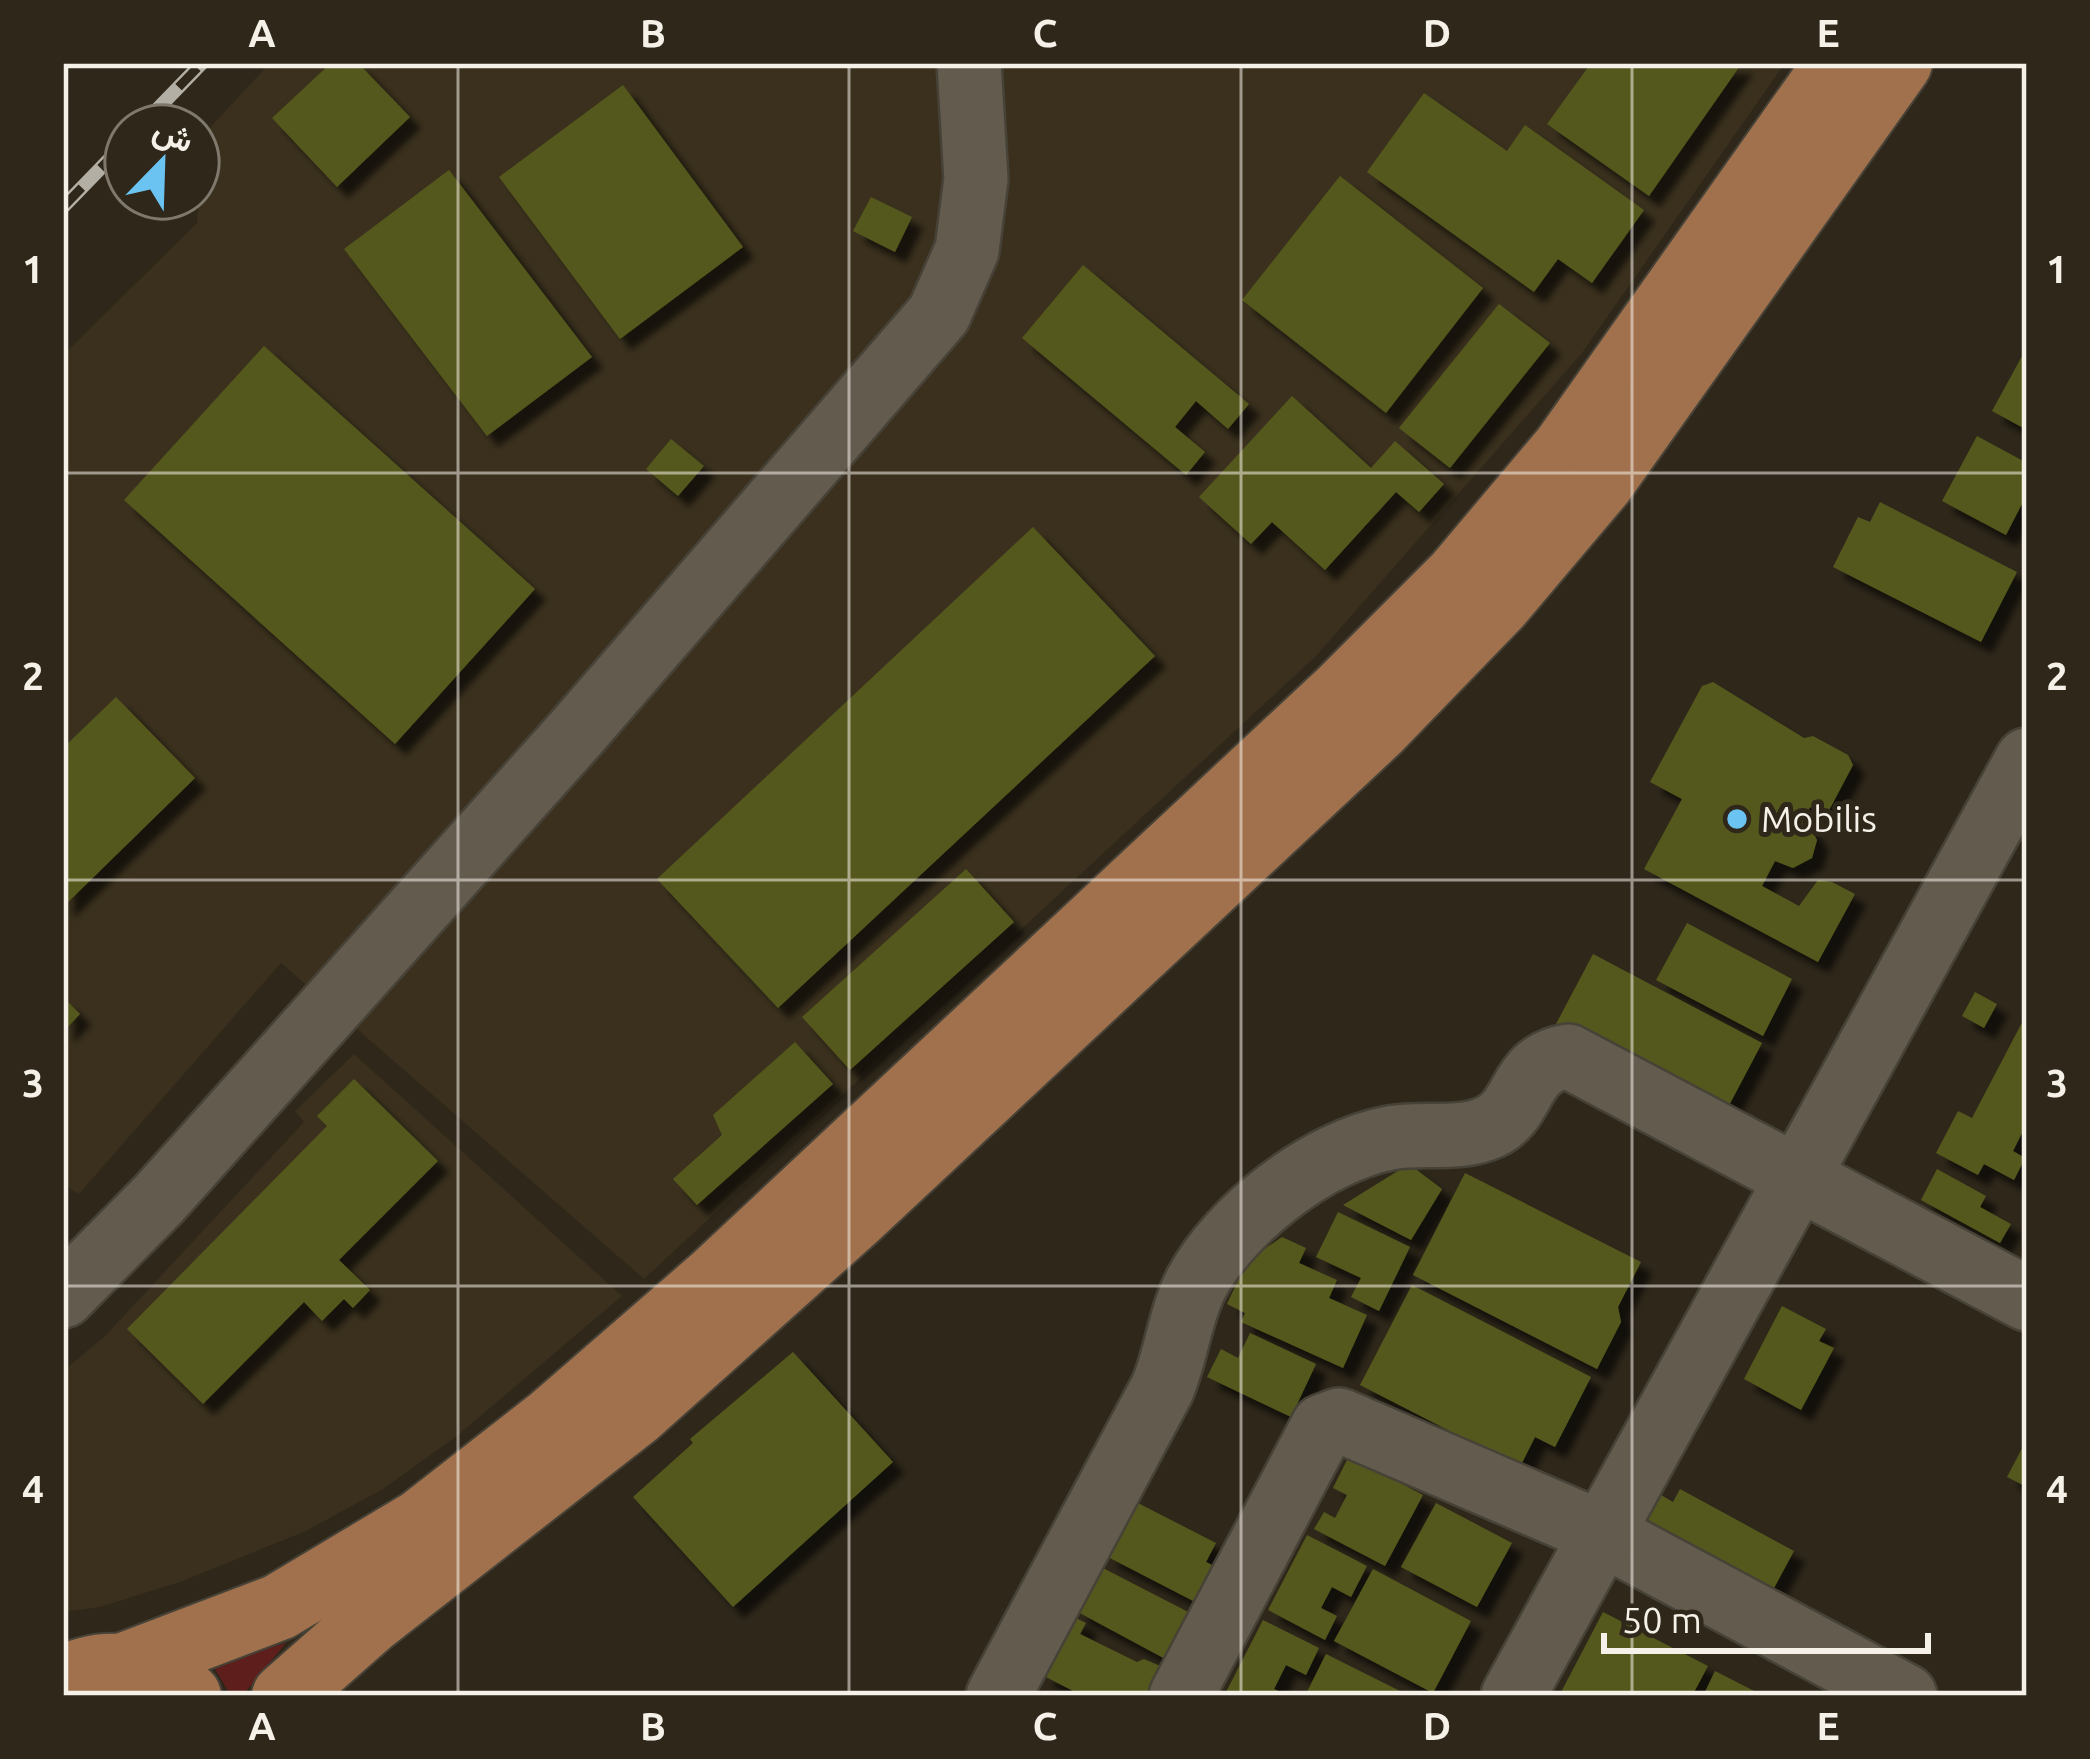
<svg xmlns="http://www.w3.org/2000/svg" width="2090" height="1759" font-family="Ubuntu,Vazirmatn,sans-serif">
	<style>
		.built { fill: #3a301d }
		.green { fill: #5e1e1c }
		.building { fill: #54591c; filter: url(#shadow) }
		.lines { fill: none; stroke-linecap: round; stroke-linejoin: round }
		.minor-casing { stroke: #474237; stroke-width: 68 }
		.major-casing { stroke: #474237; stroke-width: 70 }
		.minor { stroke: #635c4e; stroke-width: 63 }
		.major { stroke: #a0714c; stroke-width: 66 }
		.rail-casing { stroke: #b4afa5; stroke-width: 14 }
		.rail { stroke: #2e271a; stroke-width: 9; stroke-dasharray: 27; stroke-linecap: butt }
		.grid { fill: none; stroke: #f5f1e9; stroke-width: 3; stroke-opacity: 0.55 }
		.poi-dot { fill: #6ac3f1; stroke: #2e271a; stroke-width: 4.5 }
		.labels { text-anchor: middle; stroke-width: 10; stroke-linejoin: round; paint-order: stroke }
		.poi-label { font-size: 36px; fill: #f5f1e9; stroke: #2e271a; text-anchor: start }
		.neatline { fill: none; stroke: #f5f1e9; stroke-width: 4.5 }
		.grid-label { font-size: 39px; text-anchor: middle; font-weight: bold; fill: #f5f1e9 }
	</style>
	<defs>
		<filter id="shadow"><feDropShadow dx="11" dy="11" stdDeviation="3" flood-color="#0009"/></filter>
	</defs>
	<rect width="100%" height="100%" fill="#2e271a"/>
	<!-- built -->
	<g class="built">
		<polygon points="270,63 1785,63 1582,353 1316,656 644,1279 281,963 79,1194 63,1184 63,355 197,223 203,135"/>
		<polygon points="354,1054 622,1296 457,1436 383,1489 306,1531 180,1582 100,1607 63,1612 63,1371 105,1336 304,1122 295,1111"/>
	</g>
	<!-- green -->
	<polygon class="green" points="286,1643 242,1696 231,1696 212,1664"/>
	<!-- building -->
	<g class="building">
		<polygon points="331,63 358,63 410,117 337,187 272,118"/>
		<polygon points="1591,63 1742,63 1649,196 1547,124"/>
		<polygon points="623,85 743,247 620,339 499,177"/>
		<polygon points="1424,93 1507,151 1525,125 1644,210 1592,283 1558,259 1534,292 1367,172"/>
		<polygon points="449,170 592,357 487,436 344,249"/>
		<polygon points="1340,176 1483,288 1386,413 1242,300"/>
		<polygon points="871,197 912,217 895,252 853,231"/>
		<polygon points="1083,265 1249,404 1228,429 1196,401 1175,427 1205,452 1186,475 1022,338"/>
		<polygon points="1499,304 1550,343 1450,468 1399,428"/>
		<polygon points="264,346 535,589 395,744 124,500"/>
		<polygon points="2027,347 2027,430 1992,411"/>
		<polygon points="1292,396 1371,468 1395,441 1444,484 1419,512 1396,492 1325,570 1272,522 1251,544 1199,497"/>
		<polygon points="1977,436 2027,463 2027,494 2006,535 1942,501"/>
		<polygon points="671,439 704,466 678,496 646,469"/>
		<polygon points="1880,502 2017,572 1981,642 1833,567 1858,517 1870,522"/>
		<polygon points="1033,527 1155,656 778,1008 657,879"/>
		<polygon points="1713,682 1804,738 1813,736 1848,755 1853,765 1826,816 1810,807 1802,823 1810,827 1817,840 1812,858 1793,868 1775,861 1762,886 1799,906 1818,880 1832,882 1855,894 1818,962 1644,869 1682,799 1650,782 1702,686"/>
		<polygon points="116,697 195,778 63,907 63,748"/>
		<polygon points="966,869 1014,922 850,1070 802,1017"/>
		<polygon points="1687,923 1792,979 1763,1036 1656,980"/>
		<polygon points="1593,954 1762,1043 1725,1113 1556,1024"/>
		<polygon points="1975,992 1997,1004 1984,1028 1962,1016"/>
		<polygon points="63,997 80,1014 63,1032"/>
		<polygon points="2027,1013 2027,1123 2013,1151 2025,1158 2014,1180 1984,1164 1978,1175 1936,1153 1958,1111 1972,1118"/>
		<polygon points="795,1042 833,1084 697,1205 673,1179 722,1135 713,1115"/>
		<polygon points="354,1079 438,1161 339,1260 370,1290 353,1308 344,1299 322,1321 304,1302 203,1404 127,1329 327,1126 317,1116"/>
		<polygon points="1409,1164 1442,1189 1411,1240 1343,1205"/>
		<polygon points="1937,1169 1986,1196 1980,1207 2011,1224 2000,1243 1921,1200"/>
		<polygon points="1465,1173 1641,1262 1618,1307 1621,1322 1597,1369 1413,1275"/>
		<polygon points="1338,1212 1410,1247 1379,1311 1351,1297 1361,1278 1316,1257"/>
		<polygon points="1282,1237 1306,1248 1299,1263 1337,1280 1329,1298 1367,1315 1343,1368 1241,1322 1245,1313 1227,1304 1247,1261"/>
		<polygon points="1412,1285 1591,1377 1555,1447 1535,1437 1520,1467 1360,1385"/>
		<polygon points="1782,1306 1826,1329 1819,1341 1834,1348 1801,1410 1744,1379"/>
		<polygon points="1250,1333 1316,1364 1291,1417 1207,1377 1221,1349 1238,1358"/>
		<polygon points="793,1352 893,1462 733,1607 633,1497 693,1443 690,1439"/>
		<polygon points="2027,1439 2027,1487 2007,1477"/>
		<polygon points="1349,1456 1423,1495 1385,1566 1314,1529 1324,1512 1335,1518 1347,1495 1333,1488"/>
		<polygon points="1651,1489 1673,1502 1680,1489 1794,1551 1761,1612 1625,1537"/>
		<polygon points="1134,1501 1216,1543 1206,1562 1220,1569 1201,1605 1106,1556"/>
		<polygon points="1436,1503 1512,1543 1477,1607 1401,1567"/>
		<polygon points="1307,1535 1367,1566 1351,1597 1332,1587 1321,1608 1337,1616 1325,1640 1268,1610"/>
		<polygon points="1099,1566 1194,1615 1169,1661 1076,1611"/>
		<polygon points="1373,1569 1471,1621 1433,1693 1334,1641"/>
		<polygon points="1603,1612 1708,1666 1692,1696 1559,1696"/>
		<polygon points="1072,1616 1086,1623 1080,1634 1137,1662 1144,1659 1160,1666 1155,1677 1164,1682 1157,1696 1083,1696 1042,1675"/>
		<polygon points="1263,1620 1319,1648 1306,1675 1286,1665 1274,1689 1289,1696 1224,1696"/>
		<polygon points="1326,1654 1410,1696 1305,1696"/>
		<polygon points="1715,1671 1764,1696 1703,1696"/>
	</g>
	<g class="lines">
		<defs>
			<g id="minor">
				<polyline points="63,1296 159,1199 577,732 939,314 967,250 976,179 969,63"/>
				<path d="M 998,1696 L 1162,1389 C 1177,1354 1179,1318 1196,1284 C 1230,1220 1318,1151 1390,1138 C 1422,1132 1460,1141 1490,1127 C 1528,1109 1516,1065 1568,1056 L 2027,1299"/>
				<polyline points="1181,1696 1323,1426 1339,1420 1601,1533 1905,1696"/>
				<polyline points="1513,1696 2027,760"/>
			</g>
			<g id="major">
				<polyline points="124,1666 279,1607 421,1522 553,1419 713,1280 1342,692 1458,576 1565,449 1838,63"/>
				<path d="M 63,1680 C 103,1657 155,1665 188,1696"/>
				<polyline points="285,1696 370,1621 636,1413 856,1216 1377,729 1499,603 1602,481 1899,63"/>
			</g>
		</defs>
		<!-- minor casing -->
		<use href="#minor" class="minor-casing"/>
		<!-- major casing -->
		<use href="#major" class="major-casing"/>
		<!-- minor -->
		<use href="#minor" class="minor"/>
		<!-- major -->
		<use href="#major" class="major"/>
		<defs>
			<g id="rail">
				<polyline points="141,126 202,63"/>
				<polyline points="63,207 126,142"/>
			</g>
		</defs>
		<!-- rail casing -->
		<use href="#rail" class="rail-casing"/>
		<!-- rail -->
		<use href="#rail" class="rail"/>
	</g>
	<!-- grid -->
	<path class="grid" d="M 458,63 L 458,1696M 849,63 L 849,1696M 1241,63 L 1241,1696M 1632,63 L 1632,1696M 63,473 L 2027,473M 63,880 L 2027,880M 63,1286 L 2027,1286"/>
	<!-- markers -->
	<circle class="poi-dot" cx="1737" cy="819" r="12"/>
	<g class="labels">
		<!-- poi labels -->
		<g class="poi-label">
			<text x="1761" y="832">Mobilis</text>
		</g>
	</g>
	<!-- border -->
	<rect width="2090" height="1759" fill="none" stroke="#2e271a" stroke-width="132"/>
	<!-- north arrow -->
	<g transform="translate(162 162) rotate(23)"><circle r="57" fill="#2e271a" stroke="#7e786d" stroke-width="3"/>
	<path d="M0-9L21 45L0 30L-21 45Z" fill="#6ac3f1"/>
	<text y="-18" font-size="33" font-weight="bold" text-anchor="middle" fill="#f5f1e9">ش</text>
	</g>
	<!-- scale -->
	<path d="M1604 1633v18h324v-18" fill="none" stroke="#f5f1e9" stroke-width="6"/>
	<text x="1622" y="1633" font-size="36" fill="#f5f1e9" stroke="#2e271a" stroke-width="9" paint-order="stroke">50 m</text>
	<rect x="66" y="66" width="1958" height="1627" class="neatline"/>
	<g class="grid-label">
		<text x="262" y="47">A</text>
		<text x="653" y="47">B</text>
		<text x="1045" y="47">C</text>
		<text x="1437" y="47">D</text>
		<text x="1828" y="47">E</text>
		<text x="33" y="283">1</text>
		<text x="2057" y="283">1</text>
		<text x="33" y="690">2</text>
		<text x="2057" y="690">2</text>
		<text x="33" y="1097">3</text>
		<text x="2057" y="1097">3</text>
		<text x="33" y="1503">4</text>
		<text x="2057" y="1503">4</text>
		<text x="262" y="1740">A</text>
		<text x="653" y="1740">B</text>
		<text x="1045" y="1740">C</text>
		<text x="1437" y="1740">D</text>
		<text x="1828" y="1740">E</text>
	</g>
</svg>
